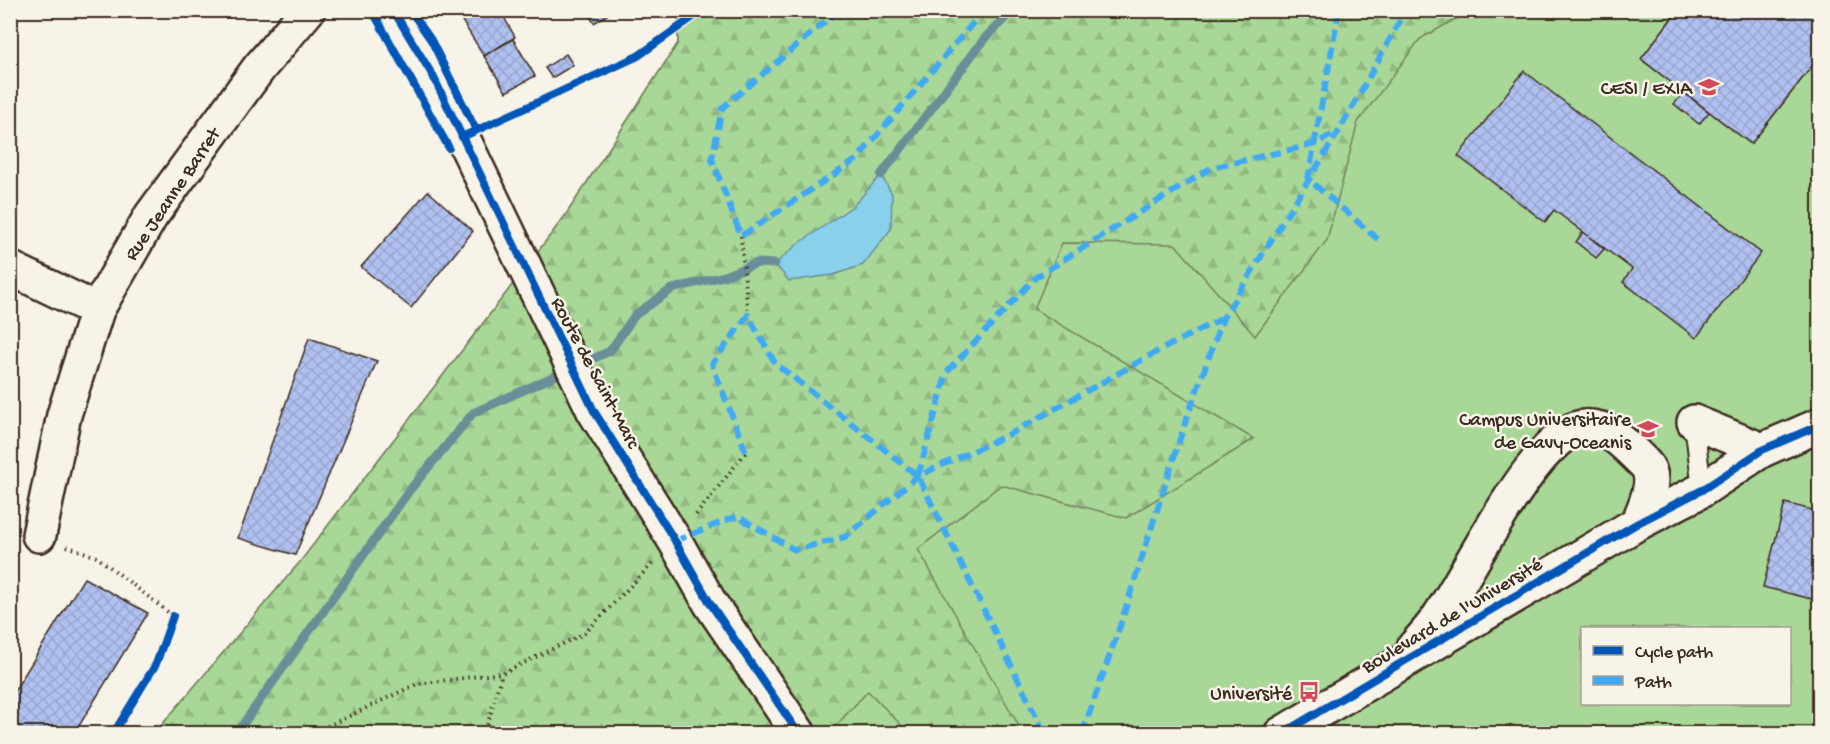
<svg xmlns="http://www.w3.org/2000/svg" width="1830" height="744" font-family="'Gochi Hand',sans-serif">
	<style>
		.green { fill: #a8d797; stroke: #72805a; stroke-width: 1.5; fill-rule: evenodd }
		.forest { fill: url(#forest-firs); stroke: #72805a; stroke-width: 1.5 }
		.water { fill: #89d0ea; stroke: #6a8e98; stroke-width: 1.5 }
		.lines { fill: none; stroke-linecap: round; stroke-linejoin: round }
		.stream { stroke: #6a8e98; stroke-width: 9 }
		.building { fill: url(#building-cross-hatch); stroke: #3b2a1e; stroke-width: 1.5 }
		.lane-casing { stroke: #3b2a1e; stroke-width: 22 }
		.street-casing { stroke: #3b2a1e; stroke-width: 38 }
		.secondary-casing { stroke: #3b2a1e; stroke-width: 38 }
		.path { stroke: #3b2a1e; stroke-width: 4; stroke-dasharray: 1.5 4.5; stroke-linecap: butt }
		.lane { stroke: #f7f3e8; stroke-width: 18 }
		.street { stroke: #f7f3e8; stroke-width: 33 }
		.secondary { stroke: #f7f3e8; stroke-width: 33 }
		.quiet { stroke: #3fa9f5; stroke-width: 6; stroke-dasharray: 12 6; stroke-linecap: butt }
		.cycleway-casing { stroke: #f7f3e8; stroke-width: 11 }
		.cycleway { stroke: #0057b8; stroke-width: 8 }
		.labels { text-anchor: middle; stroke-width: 5; stroke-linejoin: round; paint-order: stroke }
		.poi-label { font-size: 20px; fill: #3b2a1e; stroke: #f7f3e8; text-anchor: end }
		.street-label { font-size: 20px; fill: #3b2a1e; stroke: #f7f3e8 }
	</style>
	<defs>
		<pattern id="forest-firs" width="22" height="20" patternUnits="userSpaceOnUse" patternTransform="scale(1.5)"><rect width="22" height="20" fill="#a8d797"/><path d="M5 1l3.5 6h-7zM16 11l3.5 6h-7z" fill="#92b982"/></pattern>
		<pattern id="building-cross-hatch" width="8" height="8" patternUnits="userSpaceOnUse" patternTransform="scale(1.5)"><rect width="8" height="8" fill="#b0c0f0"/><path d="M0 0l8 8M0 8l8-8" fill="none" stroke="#98a5cd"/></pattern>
	</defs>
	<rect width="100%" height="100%" fill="#f7f3e8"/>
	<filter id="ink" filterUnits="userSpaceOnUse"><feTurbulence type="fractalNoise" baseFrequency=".0167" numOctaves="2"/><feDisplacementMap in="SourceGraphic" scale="12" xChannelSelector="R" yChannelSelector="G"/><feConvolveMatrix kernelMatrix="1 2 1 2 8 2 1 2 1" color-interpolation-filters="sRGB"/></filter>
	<g filter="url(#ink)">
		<!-- green -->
		<path class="green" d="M 678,11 L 1819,11 L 1819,733 L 154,734 L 300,562 L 565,216 L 678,43 ZM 1582,628 L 1790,628 L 1790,704 L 1582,704 Z"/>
		<!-- forest -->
		<polygon class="forest" points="678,11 1470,11 1420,39 1358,122 1327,240 1255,336 1175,244 1062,243 1034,309 1254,439 1126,518 1001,485 918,549 1023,733 909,733 868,691 829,733 154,734 300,562 565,216 678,43"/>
		<!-- water -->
		<polygon class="water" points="881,175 892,194 891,229 863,265 833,275 789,281 775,264 798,244 853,206"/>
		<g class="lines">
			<!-- stream -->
			<g class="stream">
				<polyline points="881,175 985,38 1013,10"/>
				<polyline points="236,734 409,491 473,413 610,351 635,315 672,289 724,276 757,263 775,264"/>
			</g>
		</g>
		<!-- building -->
		<g class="building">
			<polygon points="468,10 500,10 515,37 484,56 459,16"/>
			<polygon points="586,10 608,10 610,13 594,23"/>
			<polygon points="1678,10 1726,10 1691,57 1741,96 1782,44 1741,10 1820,10 1820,72 1812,66 1751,144 1641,59"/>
			<polygon points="1678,10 1820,10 1820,72 1812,66 1751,144 1641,59"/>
			<polygon points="513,39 535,76 506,92 484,56"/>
			<polygon points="566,54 573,65 552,78 545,68"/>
			<polygon points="1524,71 1761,253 1696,338 1623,282 1632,269 1554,210 1545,222 1458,156"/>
			<polygon points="1684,93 1709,112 1699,124 1674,104"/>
			<polygon points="428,191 473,231 411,308 361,267"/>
			<polygon points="1583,232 1604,249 1596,258 1576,242"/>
			<polygon points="309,338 377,361 295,555 238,538"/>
			<polygon points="1785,503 1820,512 1820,601 1763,587"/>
			<polygon points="84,578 148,613 74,734 10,734 10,698"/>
		</g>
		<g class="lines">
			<defs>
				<polyline id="lane" points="1694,422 1702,490"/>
				<g id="street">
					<polyline points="10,268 97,310"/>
					<polyline points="1694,422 1762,450"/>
					<polyline points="39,535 64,415 97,310 151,216 259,68 308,10"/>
					<path d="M 1414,647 C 1423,637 1433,626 1440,615 C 1467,577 1537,429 1584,427 C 1610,425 1627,447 1644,463 C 1660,478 1644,507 1638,523"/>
					<polyline points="1281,734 1638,523 1702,490 1762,450 1820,425"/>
				</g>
				<polyline id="secondary" points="393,10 433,76 594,411 675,541 710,603 799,734"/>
			</defs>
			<!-- lane casing -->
			<use href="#lane" class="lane-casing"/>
			<!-- street casing -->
			<use href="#street" class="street-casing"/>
			<!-- secondary casing -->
			<use href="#secondary" class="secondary-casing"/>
			<!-- path -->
			<g class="path">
				<polyline points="741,236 748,315"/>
				<polyline points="696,515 746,452"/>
				<polyline points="67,546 97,557 173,616"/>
				<polyline points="311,734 417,684 503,673 585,633 653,563"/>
				<polyline points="494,734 487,726 502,673"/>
			</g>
			<!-- lane -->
			<use href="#lane" class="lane"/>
			<!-- street -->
			<use href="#street" class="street"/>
			<!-- secondary -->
			<use href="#secondary" class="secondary"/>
			<!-- quiet -->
			<g class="quiet">
				<polyline points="839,10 722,108 712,159 741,236 856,160 984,10"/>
				<polyline points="1339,10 1308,179 1380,241"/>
				<polyline points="746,452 712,364 748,315 775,363 918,476 1045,734"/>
				<polyline points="918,476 947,372 1036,277 1211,168 1315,144 1337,132"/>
				<polyline points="675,541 737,516 795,550 845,537 918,476 1010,434 1160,350 1223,318"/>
				<polyline points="1082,734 1119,629 1184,426 1223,318 1339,131 1406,10"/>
			</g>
			<defs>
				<g id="cycleway">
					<polyline points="372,10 449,148"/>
					<polyline points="393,10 433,76 594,411 675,541 710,603 799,734"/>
					<polyline points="410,10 431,40 476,130"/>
					<polyline points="462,137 638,56 703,10"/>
					<polyline points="113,734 156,664 173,616"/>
					<polyline points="1281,734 1638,523 1702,490 1762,450 1820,425"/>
				</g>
			</defs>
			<!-- cycleway casing -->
			<use href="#cycleway" class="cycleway-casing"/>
			<!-- cycleway -->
			<use href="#cycleway" class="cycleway"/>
		</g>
	</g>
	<!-- icons -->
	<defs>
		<symbol id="university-bare" viewBox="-9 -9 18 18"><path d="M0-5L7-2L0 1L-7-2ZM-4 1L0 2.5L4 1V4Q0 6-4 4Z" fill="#d1495b" stroke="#f7f3e8" stroke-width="2.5" paint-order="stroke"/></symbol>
		<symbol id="bus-bare" viewBox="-9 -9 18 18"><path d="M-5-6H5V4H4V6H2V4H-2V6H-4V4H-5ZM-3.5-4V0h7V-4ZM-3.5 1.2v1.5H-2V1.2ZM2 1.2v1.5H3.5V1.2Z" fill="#d1495b" stroke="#f7f3e8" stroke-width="2.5" paint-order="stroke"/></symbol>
	</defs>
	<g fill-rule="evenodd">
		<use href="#university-bare" x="1694" y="72" width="30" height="30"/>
		<use href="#university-bare" x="1633" y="414" width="30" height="30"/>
		<use href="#bus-bare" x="1294" y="677" width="30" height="30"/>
	</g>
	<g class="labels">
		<!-- poi labels -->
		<g class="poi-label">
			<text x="1692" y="94">CESI / EXIA</text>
			<text x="1631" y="425">Campus Universitaire<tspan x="1631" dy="23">de Gavy-Oceanis</tspan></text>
			<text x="1292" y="699">Université</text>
		</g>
		<!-- street labels -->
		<g class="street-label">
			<text transform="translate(171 193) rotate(-56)" y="7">Rue Jeanne Barret</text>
			<text transform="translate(597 372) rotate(62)" y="7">Route de Saint-Marc</text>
			<text transform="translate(1451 614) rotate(-31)" y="7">Boulevard de l'Université</text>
		</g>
	</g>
	<!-- margin -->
	<rect width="1830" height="744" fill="none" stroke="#f7f3e8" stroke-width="36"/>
	<rect x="18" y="18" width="1794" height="708" fill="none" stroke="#3b2a1e" stroke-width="2" filter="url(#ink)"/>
	<!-- legend -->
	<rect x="1581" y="627" width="210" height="78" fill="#f7f3e8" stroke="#aca397" stroke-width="1.5"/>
	<rect x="1593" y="646" width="30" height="9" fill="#0057b8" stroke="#aca397" stroke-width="1.5"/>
	<text x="1635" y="657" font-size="18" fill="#3b2a1e">Cycle path</text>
	<rect x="1593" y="676" width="30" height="9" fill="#3fa9f5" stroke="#aca397" stroke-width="1.5"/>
	<text x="1635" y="687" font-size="18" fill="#3b2a1e">Path</text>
</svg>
